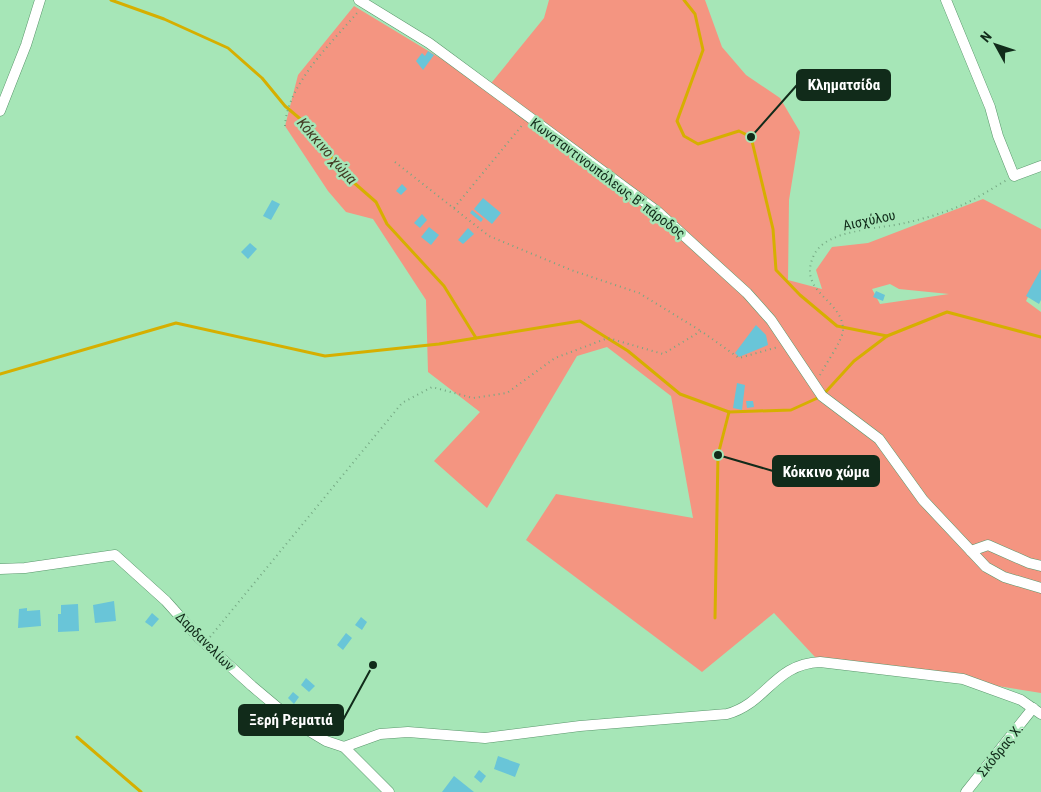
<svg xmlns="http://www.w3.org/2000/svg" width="1041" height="792" font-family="'Roboto Condensed',sans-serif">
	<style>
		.green { fill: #f49581; fill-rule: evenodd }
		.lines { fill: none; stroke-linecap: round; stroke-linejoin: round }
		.stream { stroke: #d6af00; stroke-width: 3 }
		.building { fill: #69c5d8 }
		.street-casing { stroke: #5a976c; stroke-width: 11 }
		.path { stroke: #75a883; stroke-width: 2; stroke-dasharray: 1 4; stroke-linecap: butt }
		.street { stroke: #fff; stroke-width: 10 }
		.labels { text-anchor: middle; stroke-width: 5; stroke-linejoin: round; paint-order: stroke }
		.street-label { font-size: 14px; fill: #112b1a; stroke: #a6e6b7 }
		.water-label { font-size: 15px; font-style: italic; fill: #423b24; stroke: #a6e6b7 }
		.leader { fill: none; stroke: #112b1a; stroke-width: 2 }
		.callout-dot { fill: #112b1a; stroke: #a6e6b7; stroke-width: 2 }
		.callout { fill: #112b1a; stroke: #112b1a; stroke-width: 2 }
		.callout-label { font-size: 15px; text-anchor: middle; font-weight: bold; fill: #fff }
	</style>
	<rect width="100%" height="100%" fill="#a6e6b7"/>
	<!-- green -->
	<path class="green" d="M 549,0 L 705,0 L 722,47 L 746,75 L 780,98 L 800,132 L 789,200 L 788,280 L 822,289 L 816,270 L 832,247 L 868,243 L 983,199 L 1041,229 L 1041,271 L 1026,301 L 1041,312 L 1041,693 L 815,657 L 774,613 L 702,672 L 526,540 L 556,494 L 693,518 L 671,396 L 607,347 L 577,356 L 487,508 L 434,461 L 480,412 L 428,372 L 426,300 L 373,219 L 346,212 L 328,191 L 285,126 L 298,75 L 354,6 L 488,87 L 544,18 ZM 890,284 L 899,289 L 949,294 L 880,304 L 872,289 Z"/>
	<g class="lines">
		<!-- stream -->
		<g class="stream">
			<polyline points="111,0 164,19 228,48 262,78 285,106 311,128 344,174 376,202 387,224 444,286 476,338"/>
			<polyline points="684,0 695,14 703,50 677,121 684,136 698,144 739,131 751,137 773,229 776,270 800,295 837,326 887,336 947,312 1041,337"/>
			<polyline points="0,374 176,323 325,356 439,344 580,321 628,351 680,394 729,412 791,410 822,396 854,361 887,336"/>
			<polyline points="715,618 718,455 729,412"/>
			<polyline points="77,737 141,792"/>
		</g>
	</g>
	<!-- building -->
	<g class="building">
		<polygon points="428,51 434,55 423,70 416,61 422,53 425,56"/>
		<polygon points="402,184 407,189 401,195 396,191"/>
		<polygon points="483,198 501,213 492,224 474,209"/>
		<polygon points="272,200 280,204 271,220 263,216"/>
		<polygon points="472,210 483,219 481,222 470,213"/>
		<polygon points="422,214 427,220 420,228 414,223"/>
		<polygon points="429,227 439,235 431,245 421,237"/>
		<polygon points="468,228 474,234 463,244 458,240"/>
		<polygon points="250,243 257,249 248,259 241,252"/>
		<polygon points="1041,269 1041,300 1039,304 1026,296"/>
		<polygon points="876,291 885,295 883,301 873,297"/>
		<polygon points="756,325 766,335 768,345 739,357 735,353"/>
		<polygon points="737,383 745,385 742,410 733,408"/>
		<polygon points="746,401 753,401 754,407 747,408"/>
		<polygon points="114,601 116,621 95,623 93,605"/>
		<polygon points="78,604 79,631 58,632 58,614 61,614 61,605"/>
		<polygon points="27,608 27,611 40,610 41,626 18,628 19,609"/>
		<polygon points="152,613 159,619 152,627 145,622"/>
		<polygon points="361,617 367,622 362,630 355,625"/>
		<polygon points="346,633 352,638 343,650 337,645"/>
		<polygon points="306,678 315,686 309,692 301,685"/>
		<polygon points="293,692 299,697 294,704 288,698"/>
		<polygon points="498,756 520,764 515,777 494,769"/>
		<polygon points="479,770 486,776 481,783 474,777"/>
		<polygon points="454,776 474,792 442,792"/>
	</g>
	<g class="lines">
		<defs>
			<g id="street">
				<polyline points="359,0 429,43 658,212 747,293 771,320 822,396 879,439 923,500 986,567 1004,577 1041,588"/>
				<polyline points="946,0 990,107 998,136 1014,176 1041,166"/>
				<polyline points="0,111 26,45 40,0"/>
				<polyline points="971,551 988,545 1029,563 1041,566"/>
				<polyline points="0,569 25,568 115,555 166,601 199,638 252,686 296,723 326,741 344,747 389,792"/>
				<path d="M 344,747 L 380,734 L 408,732 L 485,738 L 580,726 L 727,714 C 767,703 774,664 820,662 L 963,679 L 1021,700 L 1041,714"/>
				<polyline points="966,792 1033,708"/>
			</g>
		</defs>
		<!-- street casing -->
		<use href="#street" class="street-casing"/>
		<!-- path -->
		<g class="path">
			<path d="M 285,126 C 287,85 332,42 358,12"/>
			<polyline points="395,162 489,236 571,270 639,293 701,331"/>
			<polyline points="454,208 524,123"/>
			<path d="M 820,375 C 825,365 842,341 843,331 C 844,299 796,293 814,255 C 826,229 880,229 905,223 C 923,219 943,213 960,206 C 976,199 991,189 1007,180"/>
			<polyline points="210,637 402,403 432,387 473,398 507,393 555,358 608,338 663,354 701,331 739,358 778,347"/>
		</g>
		<!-- street -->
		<use href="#street" class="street"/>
	</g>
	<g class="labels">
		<!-- street labels -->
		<g class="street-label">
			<text transform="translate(608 178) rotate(37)" y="5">Κωνσταντινουπόλεως Β' πάροδος</text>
			<text transform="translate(869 220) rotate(-12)" y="5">Αισχύλου</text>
			<text transform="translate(205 641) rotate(45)" y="5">Δαρδανελίων</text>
			<text transform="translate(1000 750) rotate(-51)" y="5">Σκόδρας Χ.</text>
		</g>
		<!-- water labels -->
		<g class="water-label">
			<text transform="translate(327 151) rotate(49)" y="5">Κόκκινο χώμα</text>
		</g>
	</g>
	<!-- callouts -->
	<path class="leader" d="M751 137L797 85M718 455L773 471M373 665L343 720"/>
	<g class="callout-dot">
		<circle cx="751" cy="137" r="5"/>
		<circle cx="718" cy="455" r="5"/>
		<circle cx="373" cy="665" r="5"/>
	</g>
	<g class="callout">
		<rect x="797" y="70" width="93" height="30" rx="5"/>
		<rect x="773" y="456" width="106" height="30" rx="5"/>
		<rect x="239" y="705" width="104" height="30" rx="5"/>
	</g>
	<g class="callout-label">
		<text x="844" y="90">Κληματσίδα</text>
		<text x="826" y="477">Κόκκινο χώμα</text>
		<text x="291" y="725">Ξερή Ρεματιά</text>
	</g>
	<!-- north arrow -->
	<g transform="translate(996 45) rotate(310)" stroke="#a6e6b7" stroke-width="4" paint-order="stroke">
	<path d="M0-4L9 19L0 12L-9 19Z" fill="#112b1a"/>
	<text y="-8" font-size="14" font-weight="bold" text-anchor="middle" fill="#112b1a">N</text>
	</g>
</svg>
